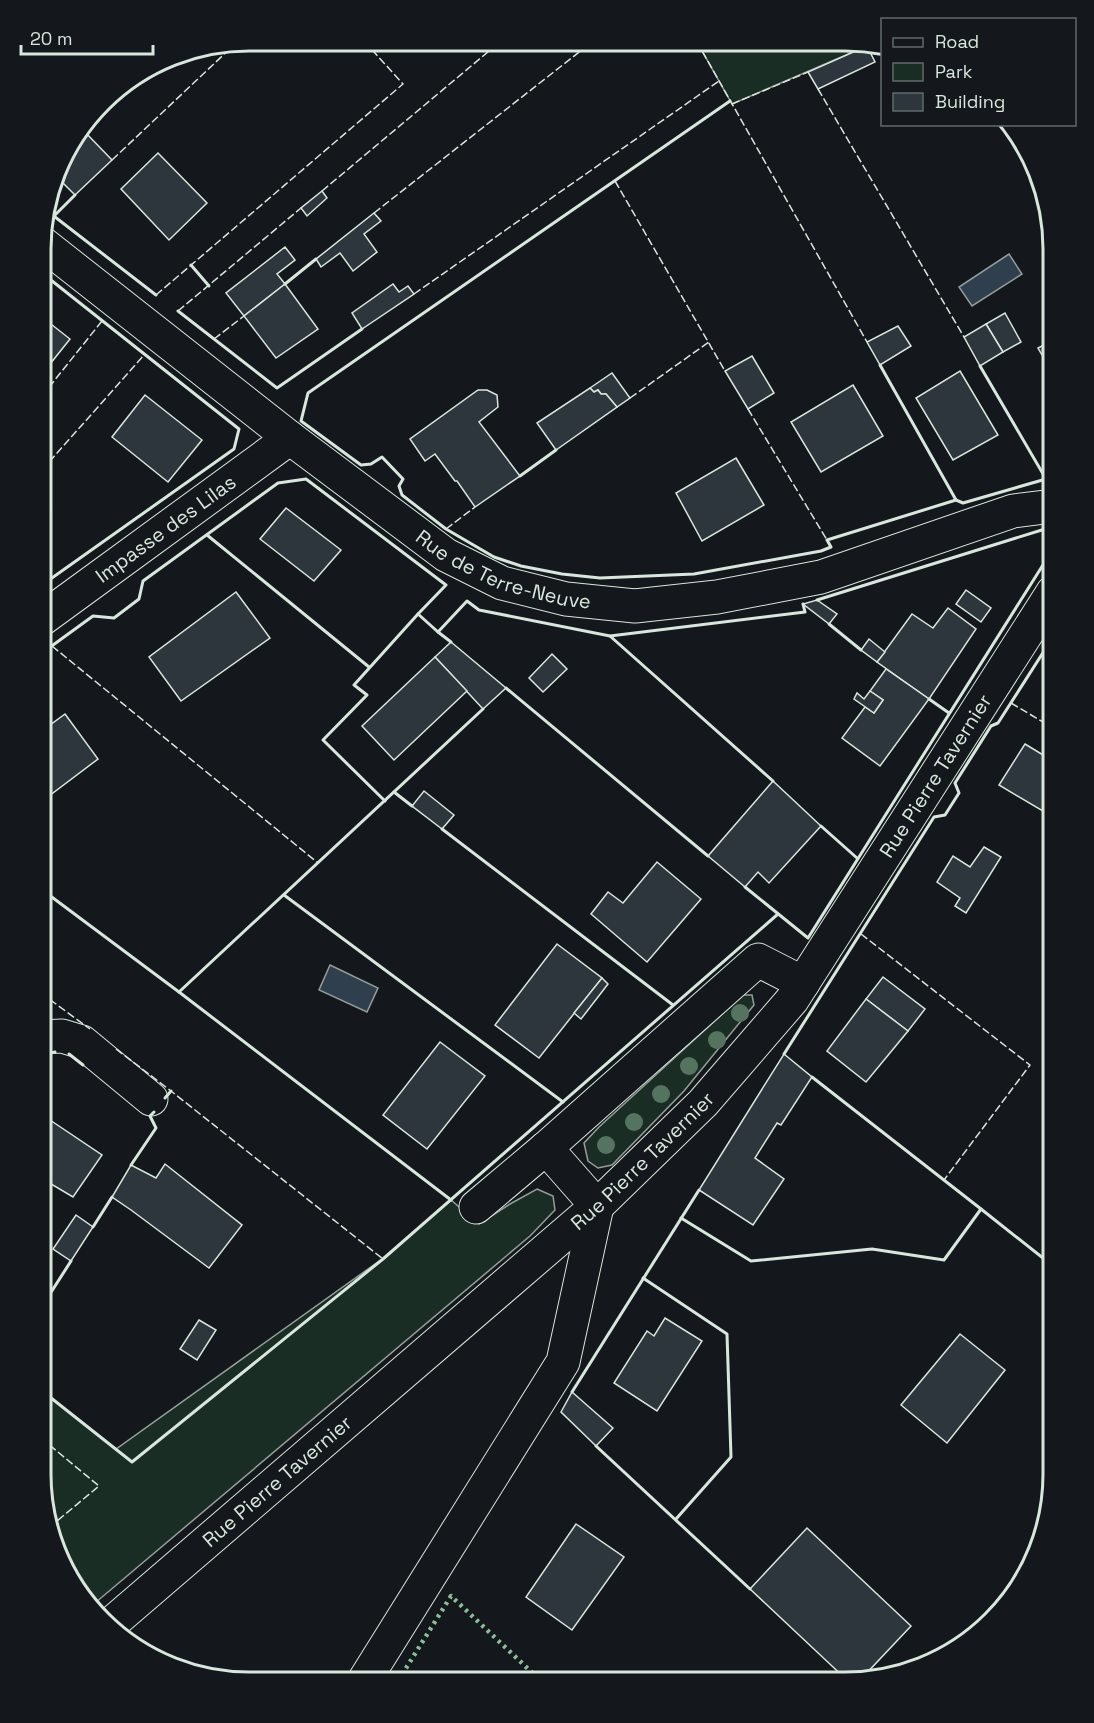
<svg xmlns="http://www.w3.org/2000/svg" width="1094" height="1723" font-family="'Space Grotesk',sans-serif">
	<style>
		.green { fill: #1a2d24; stroke: #939e99; stroke-width: 1.5 }
		.water { fill: #2f3f4d; stroke: #939e99; stroke-width: 1.5 }
		.building { fill: #2c363c; stroke: #d8e6dc; stroke-width: 1.5 }
		.lines { fill: none; stroke-linecap: round; stroke-linejoin: round }
		.minor-casing { stroke: #d8e6dc; stroke-width: 35 }
		.minor { stroke: #14181c; stroke-width: 33 }
		.hedge { stroke: #8ac095; stroke-width: 4.5; stroke-dasharray: 3 4.5; stroke-linecap: butt }
		.fence { stroke: #d8e6dc; stroke-width: 1.5; stroke-dasharray: 8 3; stroke-linecap: butt }
		.wall { stroke: #d8e6dc; stroke-width: 3 }
		.tree { fill: #55745f }
		.labels { text-anchor: middle; stroke-width: 4.5; stroke-linejoin: round; paint-order: stroke }
		.street-label { font-size: 20px; fill: #d8e6dc; stroke: #14181c }
		.rim { fill: none; stroke: #d8e6dc; stroke-width: 3 }
	</style>
	<rect width="100%" height="100%" fill="#14181c"/>
	<!-- green -->
	<g class="green">
		<polygon points="697,42 872,42 874,43 732,104"/>
		<polygon points="743,995 752,995 754,1005 684,1091 612,1165 598,1168 588,1161 584,1143 599,1127"/>
		<polygon points="537,1189 553,1196 555,1210 530,1236 95,1603 57,1554 41,1474 41,1390 116,1449 382,1259 451,1200 479,1224 510,1204"/>
	</g>
	<!-- water -->
	<g class="water">
		<polygon points="1009,254 1022,274 972,306 959,287"/>
		<polygon points="330,965 378,988 367,1012 319,990"/>
	</g>
	<!-- building -->
	<g class="building">
		<polygon points="867,46 875,62 818,89 808,72"/>
		<polygon points="83,130 112,160 75,195 56,176 62,157"/>
		<polygon points="158,153 207,203 169,240 121,189"/>
		<polygon points="322,191 327,198 307,216 301,208"/>
		<polygon points="374,213 381,221 364,234 377,252 353,271 340,253 321,267 316,259"/>
		<polygon points="285,247 295,260 277,274 285,284 244,316 226,293"/>
		<polygon points="285,284 318,329 276,358 244,316"/>
		<polygon points="393,284 399,292 408,286 414,294 362,329 352,313"/>
		<polygon points="1005,313 1021,342 1003,352 986,324"/>
		<polygon points="42,317 70,339 42,374"/>
		<polygon points="986,324 1003,352 980,366 964,337"/>
		<polygon points="898,326 911,346 880,365 867,342"/>
		<polygon points="1053,340 1053,374 1038,348"/>
		<polygon points="752,356 774,393 748,409 725,371"/>
		<polygon points="960,371 998,435 953,460 916,398"/>
		<polygon points="612,373 630,398 617,407 606,394 601,394 598,390 594,392 590,388"/>
		<polygon points="853,385 883,436 821,472 791,422"/>
		<polygon points="590,388 594,392 598,390 601,394 606,394 617,407 556,450 537,423"/>
		<polygon points="478,390 487,390 497,395 498,407 479,422 520,476 475,507 457,481 455,481 435,454 425,461 410,439"/>
		<polygon points="145,395 202,440 168,482 112,437"/>
		<polygon points="736,458 764,505 702,541 676,493"/>
		<polygon points="286,508 341,550 314,581 260,539"/>
		<polygon points="966,590 991,608 981,622 956,604"/>
		<polygon points="236,592 270,638 181,701 149,657"/>
		<polygon points="817,600 837,614 829,624 803,604"/>
		<polygon points="948,608 976,629 929,699 877,662 912,614 933,628"/>
		<polygon points="869,639 885,652 877,662 861,650"/>
		<polygon points="451,642 506,688 483,709 435,657"/>
		<polygon points="552,654 567,669 543,692 529,678"/>
		<polygon points="435,657 467,691 394,760 362,726"/>
		<polygon points="886,669 929,699 880,766 842,738 865,707 874,713 883,700 870,691"/>
		<polygon points="870,691 883,700 874,713 854,699 857,693 864,699"/>
		<polygon points="65,714 98,759 41,802 42,731"/>
		<polygon points="1025,744 1053,761 1053,817 999,785"/>
		<polygon points="773,781 821,826 769,883 758,872 745,887 708,856"/>
		<polygon points="424,791 454,815 442,829 412,806"/>
		<polygon points="984,847 1001,857 966,913 955,906 960,898 937,882 953,856 970,867"/>
		<polygon points="657,862 701,899 647,962 591,914 608,892 623,903"/>
		<polygon points="557,944 602,978 539,1058 495,1025"/>
		<polygon points="883,977 925,1009 908,1031 866,999"/>
		<polygon points="602,978 608,984 581,1019 574,1013"/>
		<polygon points="866,999 908,1031 866,1082 827,1051"/>
		<polygon points="440,1042 485,1076 427,1149 383,1115"/>
		<polygon points="784,1054 812,1077 781,1125 777,1123 755,1158 784,1179 753,1225 699,1190"/>
		<polygon points="41,1114 102,1155 73,1197 41,1178"/>
		<polygon points="165,1164 242,1225 209,1268 131,1210 112,1197 131,1165 156,1178"/>
		<polygon points="76,1215 93,1227 71,1261 53,1249"/>
		<polygon points="665,1318 702,1341 657,1411 614,1383 647,1331 654,1336"/>
		<polygon points="199,1320 216,1330 197,1360 180,1349"/>
		<polygon points="960,1334 1005,1370 947,1443 901,1405"/>
		<polygon points="572,1392 613,1428 596,1446 561,1412"/>
		<polygon points="576,1524 624,1557 572,1630 526,1597"/>
		<polygon points="807,1528 911,1626 861,1679 849,1682 750,1589"/>
	</g>
	<g class="lines">
		<defs>
			<g id="minor">
				<path id="s1" d="M 42,243 L 290,438 L 446,555 L 502,583 L 566,599 L 635,606 L 717,597 L 821,577 L 1013,511 L 1053,506"/>
				<path id="s2" d="M 42,619 L 290,438"/>
				<polyline points="41,1037 62,1036 82,1042 151,1099"/>
				<polyline points="476,1207 546,1148 758,960 803,983"/>
				<path id="s3" d="M 111,1624 L 597,1206 L 703,1103 L 792,1000 L 1053,592"/>
				<polyline points="364,1681 563,1362 597,1206 546,1148"/>
			</g>
		</defs>
		<!-- minor casing -->
		<use href="#minor" class="minor-casing"/>
		<!-- minor -->
		<use href="#minor" class="minor"/>
		<!-- hedge -->
		<polyline class="hedge" points="398,1681 451,1596 542,1682"/>
		<!-- fence -->
		<g class="fence">
			<polyline points="697,42 867,342"/>
			<polyline points="867,46 874,43"/>
			<polyline points="818,89 964,337"/>
			<polyline points="732,104 808,72"/>
			<polyline points="112,160 236,43"/>
			<polyline points="615,181 725,371"/>
			<polyline points="322,191 501,41"/>
			<polyline points="374,213 592,42"/>
			<polyline points="414,294 719,81"/>
			<polyline points="156,295 403,84 364,41"/>
			<polyline points="178,311 301,208"/>
			<polyline points="214,339 244,316"/>
			<polyline points="42,396 102,321"/>
			<polyline points="630,398 709,342"/>
			<polyline points="748,409 827,540"/>
			<polyline points="42,470 145,354"/>
			<polyline points="446,529 475,507"/>
			<polyline points="52,646 318,863"/>
			<polyline points="1011,703 1053,728"/>
			<polyline points="861,934 1030,1065 944,1180"/>
			<polyline points="41,993 90,1029"/>
			<polyline points="116,1049 171,1091 383,1259"/>
			<polyline points="41,1438 99,1486 51,1526"/>
		</g>
		<!-- wall -->
		<g class="wall">
			<polyline points="730,101 308,393 301,421 361,465 371,464 382,457 403,479 399,486 402,495 446,529 494,557 521,566 562,574 600,578 694,574 821,551 831,547 827,540 956,500 963,503 1046,479"/>
			<polyline points="46,210 156,295"/>
			<polyline points="54,216 75,195"/>
			<polyline points="191,265 209,286"/>
			<polyline points="285,284 316,259"/>
			<polyline points="178,311 277,388 362,329"/>
			<polyline points="880,365 956,500"/>
			<polyline points="980,366 1046,479 1052,487 1053,486"/>
			<polyline points="520,476 556,450"/>
			<polyline points="207,535 369,667"/>
			<polyline points="42,585 234,449 239,429 42,273"/>
			<polyline points="817,600 1045,529 1053,535"/>
			<polyline points="829,624 861,650"/>
			<polyline points="438,632 451,642"/>
			<polyline points="610,636 773,781"/>
			<polyline points="42,653 93,616 114,618 139,599 143,581 278,483 306,479 446,585 418,614 438,632 467,601 479,610 610,636 805,612 803,604"/>
			<polyline points="506,688 708,856"/>
			<polyline points="929,699 949,713"/>
			<polyline points="394,792 412,806"/>
			<polyline points="385,801 323,740 367,695 354,685 418,614"/>
			<polyline points="821,826 857,858"/>
			<polyline points="442,829 673,1005"/>
			<polyline points="745,887 808,938 1053,549"/>
			<polyline points="41,889 179,992 451,1200"/>
			<polyline points="284,895 563,1102"/>
			<polyline points="179,992 483,709"/>
			<polyline points="69,1054 83,1065"/>
			<polyline points="784,1054 934,817 945,815 959,793 955,783 991,726 998,723 1053,637"/>
			<polyline points="41,1055 55,1052"/>
			<polyline points="812,1077 981,1209"/>
			<polyline points="165,1098 171,1091"/>
			<polyline points="131,1165 156,1128 150,1116 154,1112"/>
			<polyline points="681,1218 751,1261 872,1249 944,1260 981,1209 1053,1266"/>
			<polyline points="93,1227 112,1197"/>
			<polyline points="643,1278 727,1334 731,1457 676,1519"/>
			<polyline points="41,1308 71,1261"/>
			<polyline points="41,1390 132,1462 383,1259 778,914"/>
			<polyline points="572,1392 699,1190"/>
			<polyline points="596,1446 750,1589"/>
		</g>
	</g>
	<!-- trees -->
	<g class="tree">
		<circle cx="740" cy="1013" r="9"/>
		<circle cx="717" cy="1040" r="9"/>
		<circle cx="689" cy="1066" r="9"/>
		<circle cx="661" cy="1094" r="9"/>
		<circle cx="634" cy="1122" r="9"/>
		<circle cx="606" cy="1145" r="9"/>
	</g>
	<g class="labels">
		<!-- street labels -->
		<g class="street-label">
			<text dy="7" stroke="none"><textPath href="#s2" startOffset="153">Impasse des Lilas</textPath></text>
			<text dy="7" stroke="none"><textPath href="#s1" startOffset="570">Rue de Terre-Neuve</textPath></text>
			<text dy="7" stroke="none"><textPath href="#s3" startOffset="1191">Rue Pierre Tavernier</textPath></text>
			<text dy="7" stroke="none"><textPath href="#s3" startOffset="705">Rue Pierre Tavernier</textPath></text>
			<text dy="7" stroke="none"><textPath href="#s3" startOffset="219">Rue Pierre Tavernier</textPath></text>
		</g>
	</g>
	<!-- crop -->
	<path d="M0 0H1094V1723H0ZM249 51H845A198 198 0 0 1 1043 249V1474A198 198 0 0 1 845 1672H249A198 198 0 0 1 51 1474V249A198 198 0 0 1 249 51Z" fill="#14181c" fill-rule="evenodd"/>
	<path class="rim" d="M249 51H845A198 198 0 0 1 1043 249V1474A198 198 0 0 1 845 1672H249A198 198 0 0 1 51 1474V249A198 198 0 0 1 249 51Z"/>
	<!-- legend -->
	<rect x="881" y="18" width="195" height="108" fill="#14181c" stroke="#626a69" stroke-width="1.5"/>
	<rect x="893" y="38" width="30" height="9" fill="#14181c" stroke="#626a69" stroke-width="1.5"/>
	<text x="935" y="48" font-size="18" fill="#d8e6dc">Road</text>
	<rect x="893" y="63" width="30" height="18" fill="#1a2d24" stroke="#626a69" stroke-width="1.5"/>
	<text x="935" y="78" font-size="18" fill="#d8e6dc">Park</text>
	<rect x="893" y="93" width="30" height="18" fill="#2c363c" stroke="#626a69" stroke-width="1.5"/>
	<text x="935" y="108" font-size="18" fill="#d8e6dc">Building</text>
	<!-- scale -->
	<path d="M21 45v9h132v-9" fill="none" stroke="#d8e6dc" stroke-width="3"/>
	<text x="30" y="45" font-size="18" fill="#d8e6dc" stroke="#14181c" stroke-width="4.5" paint-order="stroke">20 m</text>
</svg>
